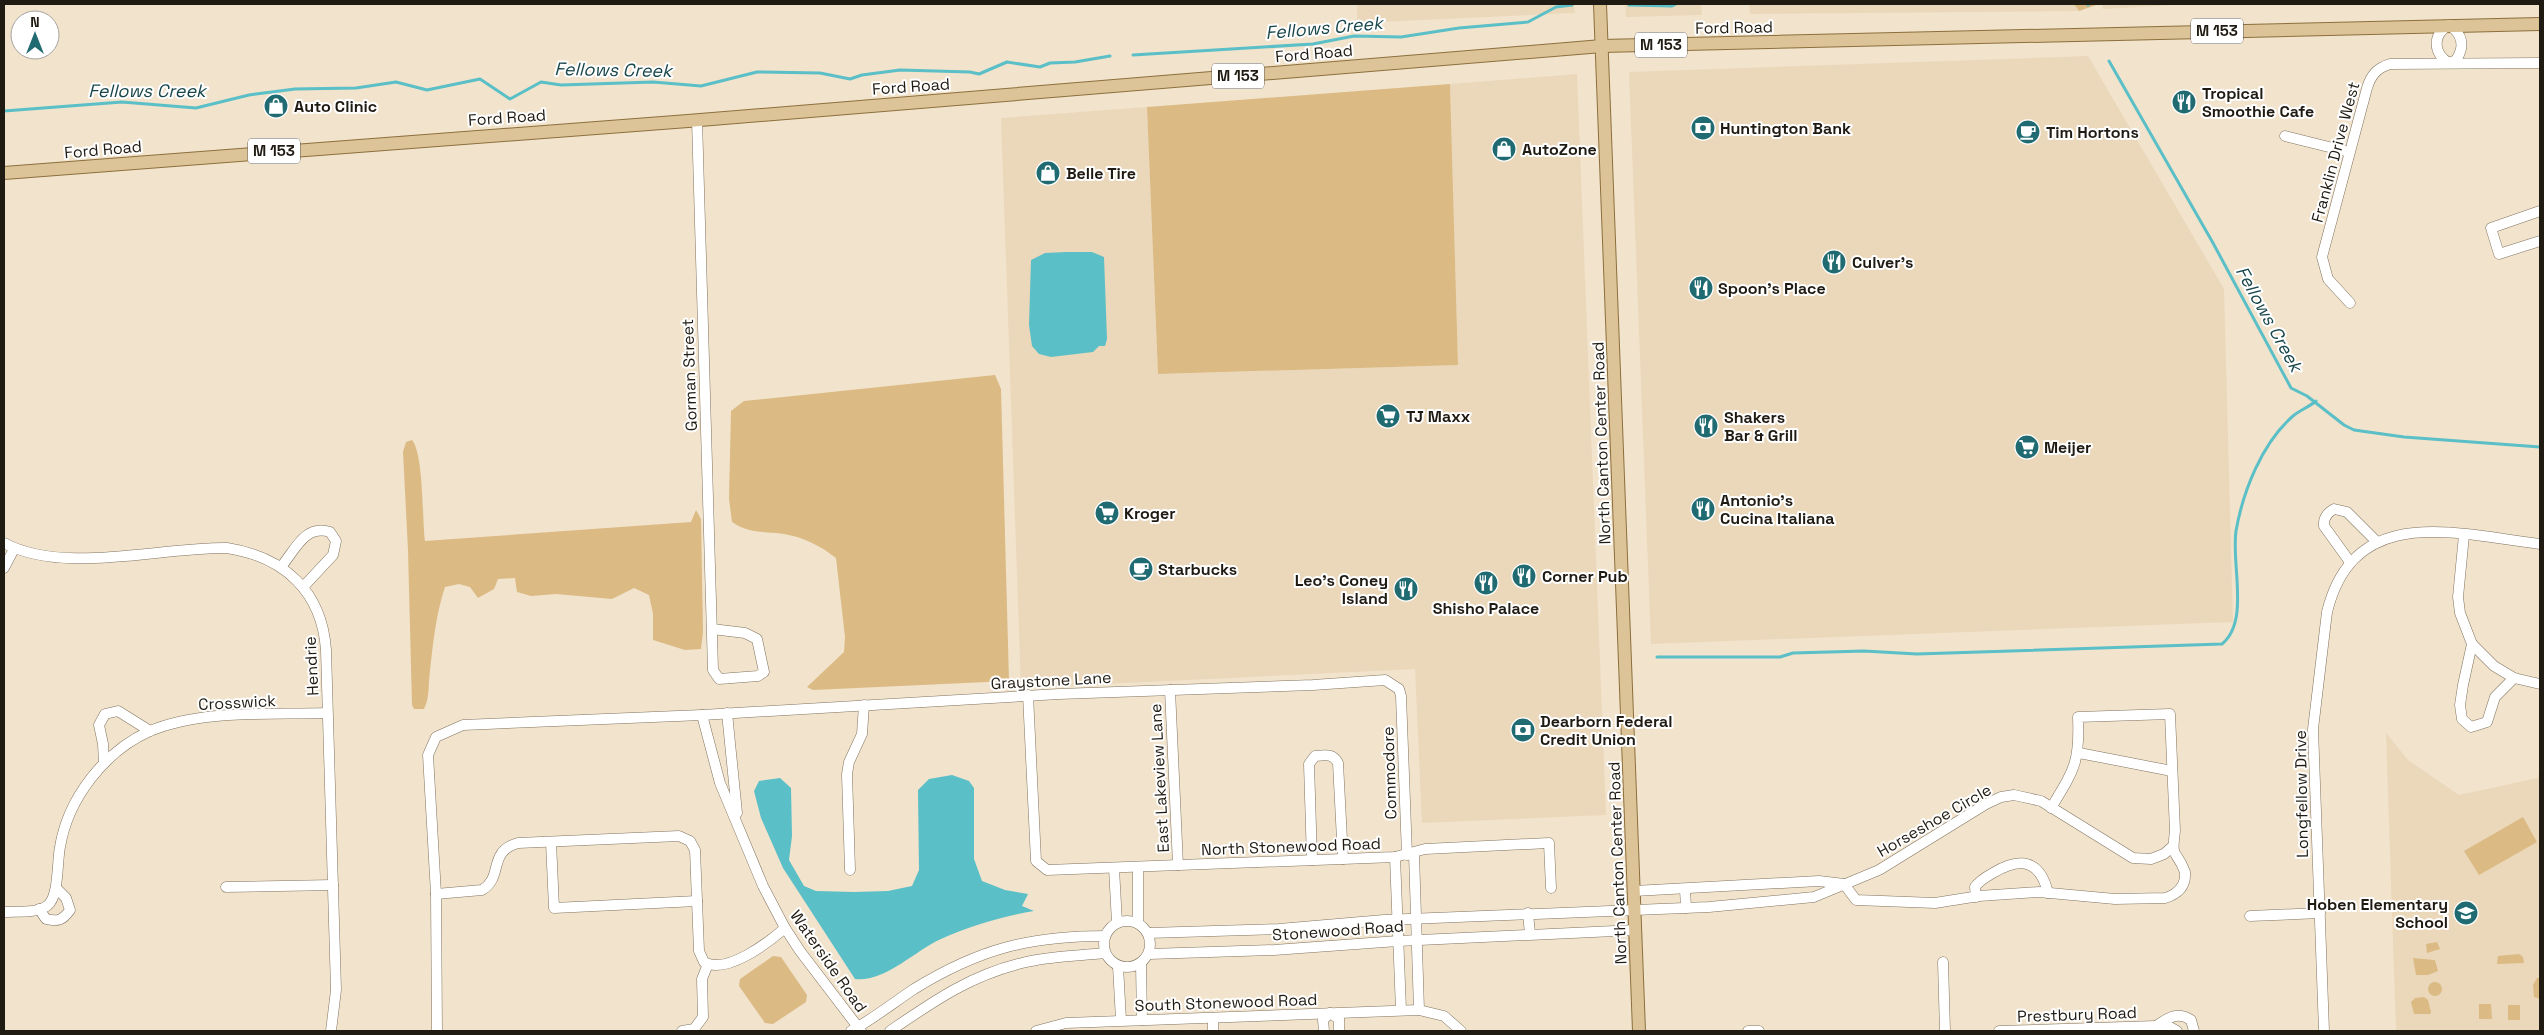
<svg xmlns="http://www.w3.org/2000/svg" width="2544" height="1035" font-family="'Space Grotesk',sans-serif">
	<style>
		.built { fill: #ebd8bb }
		.green { fill: #dbba84 }
		.water { fill: #5abfc7 }
		.lines { fill: none; stroke-linecap: round; stroke-linejoin: round }
		.stream { stroke: #5abfc7; stroke-width: 3 }
		.minor-casing { stroke: #80735f; stroke-width: 11 }
		.major-casing { stroke: #8c6f3c; stroke-width: 14 }
		.minor { stroke: #fff; stroke-width: 10 }
		.major { stroke: #ddc498; stroke-width: 12 }
		.labels { text-anchor: middle; stroke-width: 4; stroke-linejoin: round; paint-order: stroke }
		.shield { fill: #fff; stroke: #635f59; stroke-width: 1 }
		.shield-label { font-size: 15px; font-weight: bold; fill: #201b12 }
		.street-label { font-size: 16px; fill: #201b12; stroke: #fff }
		.poi-label { font-size: 16px; font-weight: bold; fill: #201b12; stroke: #fff; text-anchor: start }
		.water-label { font-size: 18px; font-style: italic; fill: #18464a; stroke: #fff }
	</style>
	<rect width="100%" height="100%" fill="#f2e3cc"/>
	<!-- built -->
	<g class="built">
		<polygon points="1357,4 1574,4 1575,13 1357,23"/>
		<polygon points="1625,4 1701,4 1702,15 1626,17"/>
		<polygon points="1749,4 2074,4 2079,11 1750,14"/>
		<polygon points="2102,4 2194,4 2103,9"/>
		<polygon points="2088,56 2224,289 2233,622 1651,644 1629,72"/>
		<polygon points="1577,74 1606,815 1422,823 1415,669 1021,688 1001,118 1147,107 1158,374 1458,365 1450,84"/>
		<polygon points="2386,733 2408,760 2459,795 2538,778 2540,762 2540,1031 2396,1031"/>
	</g>
	<!-- green -->
	<g class="green">
		<polygon points="2074,4 2099,4 2079,11"/>
		<polygon points="1450,84 1458,365 1158,374 1147,107"/>
		<path d="M 995,375 L 1001,389 L 1009,681 L 813,690 L 807,687 L 844,652 L 845,637 L 836,558 C 821,546 803,537 784,534 C 764,531 749,534 732,522 L 729,499 L 731,411 L 744,401 Z"/>
		<path d="M 412,440 C 424,454 422,520 425,541 L 691,522 L 696,510 L 701,519 L 703,632 L 701,649 L 685,650 L 653,640 L 653,614 L 649,595 L 634,588 L 612,599 L 556,594 L 531,596 L 517,592 L 515,578 L 498,579 L 494,589 L 478,598 L 470,587 L 459,584 L 445,587 C 436,614 433,643 430,671 C 428,685 430,697 424,709 L 414,709 L 412,705 L 408,550 L 403,452 L 406,442 Z"/>
		<polygon points="2523,817 2537,842 2479,875 2464,851"/>
		<polygon points="2437,942 2440,949 2427,953 2426,944"/>
		<polygon points="2519,954 2523,957 2524,963 2497,964 2498,956"/>
		<polygon points="773,956 781,957 807,995 806,1002 773,1024 765,1023 739,986 740,979"/>
		<polygon points="2413,958 2435,960 2438,971 2428,975 2416,975"/>
		<polygon points="2537,978 2540,978 2540,999 2534,997 2533,985"/>
		<circle cx="2435" cy="989" r="7"/>
		<polygon points="2424,997 2428,1000 2431,1012 2430,1014 2414,1014 2411,1002 2415,998"/>
		<polygon points="2479,1004 2491,1004 2492,1019 2479,1019"/>
		<rect x="2508" y="1005" width="12" height="15"/>
	</g>
	<!-- water -->
	<g class="water">
		<polygon points="1067,252 1092,252 1104,257 1107,339 1105,346 1099,346 1093,352 1051,357 1039,354 1032,346 1029,325 1031,260 1045,253"/>
		<path d="M 952,775 L 969,781 L 974,788 L 974,859 L 982,881 L 1005,890 L 1028,894 L 1022,906 L 1034,911 C 1004,916 970,926 941,939 C 914,951 886,982 855,979 L 783,868 L 761,818 L 754,791 L 759,781 L 780,778 L 791,788 L 792,836 L 789,860 L 804,886 L 816,891 L 854,892 L 888,891 L 912,886 L 919,870 L 918,790 L 929,779 Z"/>
	</g>
	<g class="lines">
		<!-- stream -->
		<g class="stream">
			<polyline points="2088,4 2088,5"/>
			<polyline points="1629,5 1672,6 1676,4"/>
			<polyline points="1133,55 1313,44 1354,36 1401,37 1459,28 1528,22 1556,7 1572,5"/>
			<polyline points="2109,61 2213,243 2291,388 2307,396 2344,425 2354,430 2404,437 2540,447"/>
			<polyline points="4,111 122,102 196,108 249,95 295,89 356,88 396,82 427,90 480,79 510,99 541,82 561,85 653,82 701,86 757,72 820,73 850,79 862,75 900,70 970,72 979,74 1007,62 1040,67 1050,63 1075,62 1110,56"/>
			<path d="M 1657,657 L 1780,657 L 1793,653 L 1864,651 L 1917,654 L 2222,644 C 2250,621 2231,564 2236,531 C 2243,491 2262,443 2293,416 C 2300,410 2309,407 2316,401"/>
		</g>
		<defs>
			<g id="minor">
				<path d="M 2449,25 C 2463,34 2465,47 2456,60 L 2449,63 C 2433,53 2432,35 2449,25 Z"/>
				<polyline points="697,120 713,670 719,679 758,676 764,672 757,639 745,633 712,629"/>
				<polyline points="2285,136 2349,152"/>
				<polyline points="2540,211 2491,228 2499,254 2540,241"/>
				<path d="M 2350,303 L 2328,279 L 2322,257 L 2367,88 C 2371,75 2377,68 2390,64 L 2540,63"/>
				<polyline points="2464,535 2458,597 2460,613 2472,644 2463,685 2460,705 2462,719 2471,727 2487,722 2495,697 2514,678 2540,684"/>
				<path d="M 4,543 C 64,575 159,547 227,548 C 285,557 322,592 326,650 L 336,990 L 331,1031"/>
				<path d="M 2350,562 L 2324,526 C 2323,518 2327,513 2334,509 L 2347,512 L 2376,541"/>
				<path d="M 281,567 C 295,550 305,524 330,532 L 336,541 L 333,555 L 304,586"/>
				<polyline points="4,568 14,549"/>
				<polyline points="2472,644 2494,666 2514,678"/>
				<polyline points="1170,690 1178,865"/>
				<polyline points="1028,695 1036,861 1047,870 1395,857 1425,849 1549,843 1551,888"/>
				<polyline points="727,713 737,813"/>
				<polyline points="702,715 720,783 763,886 785,928 800,951 861,1031"/>
				<polyline points="2079,753 2172,771"/>
				<polyline points="104,763 103,744 99,725 105,714 118,711 150,731"/>
				<polyline points="551,842 554,908 697,901"/>
				<polyline points="1414,854 1419,1010"/>
				<polyline points="1395,857 1401,1010"/>
				<path d="M 1312,860 L 1309,764 L 1315,756 C 1325,755 1333,753 1338,763 L 1343,859"/>
				<polyline points="1138,867 1138,923"/>
				<polyline points="1114,868 1117,923"/>
				<polyline points="850,870 847,774 849,762 862,734 864,705"/>
				<polyline points="226,887 333,885"/>
				<polyline points="1685,889 1686,908"/>
				<path d="M 1634,891 L 1819,881 L 1844,884 L 1856,900 L 1935,903 L 1979,896 L 2039,892 L 2115,899 L 2165,898 C 2178,894 2186,886 2185,872 C 2176,848 2171,861 2175,831 L 2170,714 L 2078,717 C 2080,763 2074,770 2051,808"/>
				<path d="M 436,894 L 482,890 C 504,877 487,852 518,843 L 679,836 L 690,841 L 695,850 L 699,951 L 704,962 C 726,975 768,943 785,928"/>
				<path d="M 1976,897 L 1975,887 C 1980,880 1986,877 1993,873 C 2020,857 2040,859 2048,893"/>
				<path d="M 39,909 L 46,919 C 58,922 63,920 70,910 L 66,898 L 56,888"/>
				<path d="M 4,912 C 16,911 38,914 48,905 C 59,896 57,861 60,847 C 68,798 105,751 150,731 C 202,709 271,715 327,713"/>
				<polyline points="1528,913 1530,934"/>
				<polyline points="2250,916 2320,913"/>
				<circle cx="1127" cy="944" r="23"/>
				<polyline points="1148,933 1279,929 1384,920 1709,907 1814,897 1879,870 1986,804 2001,797 2014,795 2041,801 2133,858 2151,859 2164,854 2172,847"/>
				<polyline points="1149,954 1274,950 1398,941 1636,930"/>
				<polyline points="1943,962 1945,1031"/>
				<polyline points="1141,964 1142,1020"/>
				<polyline points="1118,966 1121,1020"/>
				<polyline points="1213,1018 1213,1031"/>
				<path d="M 2156,1026 C 2168,1018 2177,1011 2191,1020 L 2194,1031"/>
				<polyline points="437,1031 436,894 428,755 436,737 463,725 702,715 1059,694 1313,685 1385,680 1399,689 1401,696 1407,855"/>
				<polyline points="682,1031 694,1029 703,1017 702,979 708,964"/>
				<path d="M 851,1031 C 873,1019 893,1003 914,989 C 979,949 1029,936 1105,936"/>
				<path d="M 890,1031 C 934,1001 969,976 1022,963 C 1048,956 1078,956 1105,953"/>
				<polyline points="1036,1031 1066,1023 1419,1010 1444,1016 1461,1031"/>
				<polyline points="1324,1031 1323,1020 1330,1013 1339,1019 1339,1031"/>
				<polyline points="1748,1031 1759,1031"/>
				<polyline points="1999,1031 2156,1026 2170,1027 2177,1031"/>
				<path d="M 2324,1031 L 2313,729 L 2327,612 C 2354,502 2456,534 2540,544"/>
			</g>
			<g id="major">
				<polyline points="1600,4 1639,1031"/>
				<polyline points="4,173 688,121 1602,46 2540,24"/>
			</g>
		</defs>
		<!-- minor casing -->
		<use href="#minor" class="minor-casing"/>
		<!-- major casing -->
		<use href="#major" class="major-casing"/>
		<!-- minor -->
		<use href="#minor" class="minor"/>
		<!-- major -->
		<use href="#major" class="major"/>
	</g>
	<!-- icons -->
	<defs>
		<symbol id="restaurant-disc" viewBox="-11 -11 22 22"><circle r="9.5" fill="#206b71" stroke="#fff"/><path d="M-5-6h1v4h1v-4h1v4h1v-4h1v5L-1.5 .5V6h-2V.5L-5-1ZM5-6V6H3V1.5H1.5Q1.5-4 5-6Z" fill="#fff"/></symbol>
		<symbol id="shop-disc" viewBox="-11 -11 22 22"><circle r="9.5" fill="#206b71" stroke="#fff"/><path d="M-5-2.5h2.3a2.7 3.5 0 0 1 5.4 0H5L5.5 6h-11ZM-1.5-2.5h3a1.5 2.3 0 0 0-3 0Z" fill="#fff"/></symbol>
		<symbol id="bank-disc" viewBox="-11 -11 22 22"><circle r="9.5" fill="#206b71" stroke="#fff"/><path d="M-6-4H6V4H-6ZM0-2.3a2.3 2.3 0 1 0 0 4.6a2.3 2.3 0 1 0 0-4.6Z" fill="#fff"/></symbol>
		<symbol id="cafe-disc" viewBox="-11 -11 22 22"><circle r="9.5" fill="#206b71" stroke="#fff"/><path d="M-5.5-4.5H6V0H3Q3 3.5 0 3.5H-2.5Q-5.5 3.5-5.5 0ZM3-3.2v2h1.7v-2ZM-6 4.5H4V6H-6Z" fill="#fff"/></symbol>
		<symbol id="supermarket-disc" viewBox="-11 -11 22 22"><circle r="9.5" fill="#206b71" stroke="#fff"/><path d="M-6-5.5h2.5l.6 2H6L4.5 2H-2.5L-4.4-4H-6ZM-1.5 3.2a1.3 1.3 0 1 0 .1 0ZM3 3.2a1.3 1.3 0 1 0 .1 0Z" fill="#fff"/></symbol>
		<symbol id="school-disc" viewBox="-11 -11 22 22"><circle r="9.5" fill="#206b71" stroke="#fff"/><path d="M0-5L7-2L0 1L-7-2ZM-4 1L0 2.5L4 1V4Q0 6-4 4Z" fill="#fff"/></symbol>
	</defs>
	<g fill-rule="evenodd">
		<use href="#restaurant-disc" x="2170" y="88" width="28" height="28"/>
		<use href="#shop-disc" x="262" y="92" width="28" height="28"/>
		<use href="#bank-disc" x="1689" y="114" width="28" height="28"/>
		<use href="#cafe-disc" x="2014" y="118" width="28" height="28"/>
		<use href="#shop-disc" x="1490" y="135" width="28" height="28"/>
		<use href="#shop-disc" x="1034" y="159" width="28" height="28"/>
		<use href="#restaurant-disc" x="1820" y="248" width="28" height="28"/>
		<use href="#restaurant-disc" x="1687" y="274" width="28" height="28"/>
		<use href="#supermarket-disc" x="1374" y="402" width="28" height="28"/>
		<use href="#restaurant-disc" x="1692" y="412" width="28" height="28"/>
		<use href="#supermarket-disc" x="2013" y="433" width="28" height="28"/>
		<use href="#restaurant-disc" x="1689" y="495" width="28" height="28"/>
		<use href="#supermarket-disc" x="1093" y="499" width="28" height="28"/>
		<use href="#cafe-disc" x="1127" y="555" width="28" height="28"/>
		<use href="#restaurant-disc" x="1510" y="562" width="28" height="28"/>
		<use href="#restaurant-disc" x="1472" y="569" width="28" height="28"/>
		<use href="#restaurant-disc" x="1392" y="575" width="28" height="28"/>
		<use href="#bank-disc" x="1509" y="716" width="28" height="28"/>
		<use href="#school-disc" x="2452" y="899" width="28" height="28"/>
	</g>
	<g class="labels">
		<!-- shield labels -->
		<g class="shield">
			<rect x="2191" y="18.5" width="52" height="25" rx="4"/>
			<rect x="1635" y="32.5" width="52" height="25" rx="4"/>
			<rect x="1212" y="63.5" width="52" height="25" rx="4"/>
			<rect x="248" y="138.5" width="52" height="25" rx="4"/>
		</g>
		<g class="shield-label">
			<text x="2217" y="36">M 153</text>
			<text x="1661" y="50">M 153</text>
			<text x="1238" y="81">M 153</text>
			<text x="274" y="156">M 153</text>
		</g>
		<!-- street labels -->
		<g class="street-label">
			<text transform="translate(1734 27) rotate(-1)" y="6">Ford Road</text>
			<text transform="translate(1314 53) rotate(-5)" y="6">Ford Road</text>
			<text transform="translate(911 86) rotate(-4)" y="6">Ford Road</text>
			<text transform="translate(507 117) rotate(-4)" y="6">Ford Road</text>
			<text transform="translate(103 149) rotate(-5)" y="6">Ford Road</text>
			<text transform="translate(2335 152) rotate(-75)" y="6">Franklin Drive West</text>
			<text transform="translate(689 375) rotate(-92)" y="6">Gorman Street</text>
			<text transform="translate(1601 443) rotate(-92)" y="6">North Canton Center Road</text>
			<text transform="translate(311 666) rotate(-93)" y="6">Hendrie</text>
			<text transform="translate(1051 680) rotate(-3)" y="6">Graystone Lane</text>
			<text transform="translate(237 702) rotate(-3)" y="6">Crosswick</text>
			<text transform="translate(1389 773) rotate(-92)" y="6">Commodore</text>
			<text transform="translate(1159 778) rotate(-93)" y="6">East Lakeview Lane</text>
			<text transform="translate(2301 794) rotate(-91)" y="6">Longfellow Drive</text>
			<text transform="translate(1934 820) rotate(-30)" y="6">Horseshoe Circle</text>
			<text transform="translate(1291 846) rotate(-2)" y="6">North Stonewood Road</text>
			<text transform="translate(1617 863) rotate(-92)" y="6">North Canton Center Road</text>
			<text transform="translate(1338 930) rotate(-4)" y="6">Stonewood Road</text>
			<text transform="translate(829 961) rotate(55)" y="6">Waterside Road</text>
			<text transform="translate(1226 1002) rotate(-2)" y="6">South Stonewood Road</text>
			<text transform="translate(2077 1014) rotate(-2)" y="6">Prestbury Road</text>
		</g>
		<!-- poi labels -->
		<g class="poi-label">
			<text x="2202" y="99">Tropical<tspan x="2202" dy="18">Smoothie Cafe</tspan></text>
			<text x="294" y="112">Auto Clinic</text>
			<text x="1720" y="134">Huntington Bank</text>
			<text x="2046" y="138">Tim Hortons</text>
			<text x="1522" y="155">AutoZone</text>
			<text x="1066" y="179">Belle Tire</text>
			<text x="1852" y="268">Culver's</text>
			<text x="1718" y="294">Spoon's Place</text>
			<text x="1406" y="422">TJ Maxx</text>
			<text x="1724" y="423">Shakers<tspan x="1724" dy="18">Bar &amp; Grill</tspan></text>
			<text x="2044" y="453">Meijer</text>
			<text x="1720" y="506">Antonio's<tspan x="1720" dy="18">Cucina Italiana</tspan></text>
			<text x="1124" y="519">Kroger</text>
			<text x="1158" y="575">Starbucks</text>
			<text x="1542" y="582">Corner Pub</text>
			<text x="1388" y="586" text-anchor="end">Leo's Coney<tspan x="1388" dy="18">Island</tspan></text>
			<text x="1486" y="614" text-anchor="middle">Shisho Palace</text>
			<text x="1540" y="727">Dearborn Federal<tspan x="1540" dy="18">Credit Union</tspan></text>
			<text x="2448" y="910" text-anchor="end">Hoben Elementary<tspan x="2448" dy="18">School</tspan></text>
		</g>
		<!-- water labels -->
		<g class="water-label">
			<text transform="translate(1324 28) rotate(-5)" y="6">Fellows Creek</text>
			<text transform="translate(613 70) rotate(1)" y="6">Fellows Creek</text>
			<text x="147" y="97">Fellows Creek</text>
			<text transform="translate(2269 319) rotate(61)" y="6">Fellows Creek</text>
		</g>
	</g>
	<!-- border -->
	<rect width="2544" height="1035" fill="none" stroke="#201b12" stroke-width="10"/>
	<!-- north arrow -->
	<g transform="translate(35 35)"><circle r="24" fill="#ffffff" stroke="#a6a4a0"/>
	<path d="M0-4L9 19L0 12L-9 19Z" fill="#206b71"/>
	<text y="-8" font-size="14" font-weight="bold" text-anchor="middle" fill="#201b12">N</text>
	</g>
</svg>
